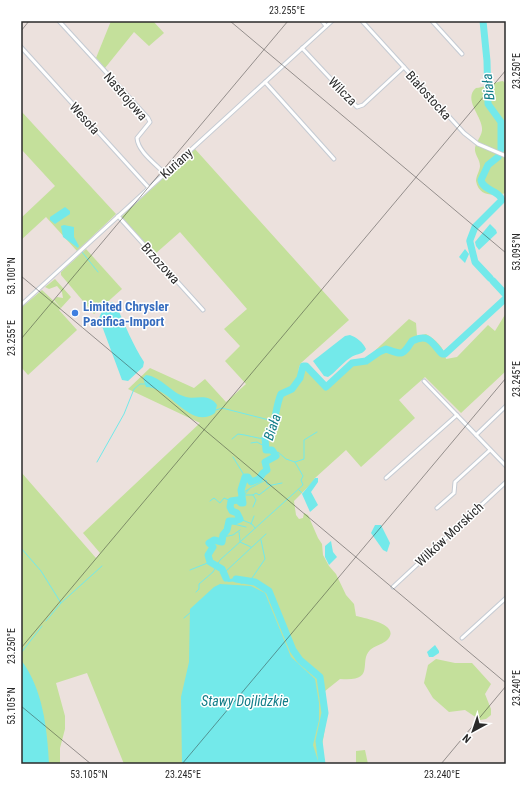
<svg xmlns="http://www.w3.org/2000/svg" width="527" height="785" font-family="'Roboto Condensed',sans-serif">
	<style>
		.green { fill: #c4e09b }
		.water { fill: #73e9ea }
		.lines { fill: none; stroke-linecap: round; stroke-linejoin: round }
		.stream { stroke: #73e9ea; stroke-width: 1 }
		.river { stroke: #73e9ea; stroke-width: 7 }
		.minor-casing { stroke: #c5cbd3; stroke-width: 5 }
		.minor { stroke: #fff; stroke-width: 3 }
		.ticks { fill: none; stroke: #2a2a2a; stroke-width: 1; stroke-opacity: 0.45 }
		.shop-dot { fill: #3f7fe0; stroke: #fff; stroke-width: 1.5 }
		.labels { text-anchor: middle; stroke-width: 3; stroke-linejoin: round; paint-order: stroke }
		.street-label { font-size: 13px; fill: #2a2a2a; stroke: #fff }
		.shop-label { font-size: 13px; font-weight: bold; fill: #366cbe; stroke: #fff; text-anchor: start }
		.water-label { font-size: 14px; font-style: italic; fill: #137e89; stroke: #fff }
		.neatline { fill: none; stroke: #2a2a2a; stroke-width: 1.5 }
		.ticks-label { font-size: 10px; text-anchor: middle; fill: #2a2a2a }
	</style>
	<rect width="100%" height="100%" fill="#ece1dd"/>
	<!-- green -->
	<g class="green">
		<polygon points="111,21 153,21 164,33 149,46 134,32 105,68 96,58"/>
		<path d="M 503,81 L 506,84 L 506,193 C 494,196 479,197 476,181 C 476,176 480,170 480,166 C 480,159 474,154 475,148 C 476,141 483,135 482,128 C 481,115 463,99 476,88 C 482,88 495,82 503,81 Z"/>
		<polygon points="21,111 116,214 77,251 46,217 21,240 21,218 55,186 21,149"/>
		<path d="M 195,149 L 349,320 L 301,363 L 299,367 L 298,375 L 304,365 L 326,387 L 352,360 L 367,358 L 409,319 L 416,323 L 417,336 L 426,334 C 435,339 445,348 446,359 L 457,357 L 488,325 L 495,331 L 506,313 L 506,371 L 461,413 L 425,377 L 399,400 L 415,418 L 361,467 L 346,450 L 315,478 L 311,484 L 294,501 L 296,515 L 299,519 L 303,518 L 304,513 L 308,515 L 318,538 L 322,544 L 323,555 L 329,566 L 336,574 L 346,595 L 354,604 L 356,616 C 364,618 404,625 386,641 C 381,645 374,646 370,650 C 358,662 377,682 340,679 L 325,691 L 327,715 L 322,746 L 325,764 L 124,764 L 87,673 L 56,683 L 65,716 L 65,729 L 60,748 L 60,764 L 21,764 L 21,472 L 96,558 L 100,553 L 83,533 L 200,423 L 128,389 L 150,368 L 194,388 L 205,379 L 226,402 L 246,384 L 225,361 L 240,346 L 224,329 L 247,309 L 180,232 L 155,254 L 121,217 Z"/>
		<polygon points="86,249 122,289 94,314 61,275 61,272"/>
		<polygon points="55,279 71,297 61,308 54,300 57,297 63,298 62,292 57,286 49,289 45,287"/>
		<polygon points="42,290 61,308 59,310 77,330 28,375 21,367 21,308"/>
		<polygon points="436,659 455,663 472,663 491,684 485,694 491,709 491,715 486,719 480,720 465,710 449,712 433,698 424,683 428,665"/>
		<polygon points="365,750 368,764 356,764 356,751"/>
	</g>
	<!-- water -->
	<g class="water">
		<polygon points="65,207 70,211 70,214 55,224 50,220 50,217"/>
		<polygon points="490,224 496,230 497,233 479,250 476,246 475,242"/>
		<polygon points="64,225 74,227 74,237 79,246 78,248 63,237 61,226"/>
		<polygon points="465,249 469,254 465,263 459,257"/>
		<path d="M 112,302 L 116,305 C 125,325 133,345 144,362 L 143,367 L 128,381 L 122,380 L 99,318 L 104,307 Z"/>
		<path d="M 350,335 C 356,337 363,342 366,349 C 361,356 356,353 350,358 C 342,363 336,372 328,377 L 324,376 L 313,361 L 345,336 Z"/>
		<path d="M 146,375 C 162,377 171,393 186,397 C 195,400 208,392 217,405 L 215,413 C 190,431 171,387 146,387 L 143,378 Z"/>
		<polygon points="315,478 318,478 318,482 311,492 318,505 310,512 302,494"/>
		<polygon points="375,525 381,525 390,543 387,552 383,550 371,533"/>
		<polygon points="331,541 333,552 337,557 329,565 325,557 325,546"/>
		<polygon points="222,569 230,579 239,577 244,583 241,584 239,581 228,582 225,579"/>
		<polygon points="220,584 251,586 265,593 291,657 315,679 319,703 319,720 313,745 319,764 182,764 181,697 189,662 190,609 214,587"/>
		<polygon points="435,645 439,651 439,653 433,657 429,657 427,652"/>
		<path d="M 21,660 C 43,689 47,728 49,764 L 21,764 Z"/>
	</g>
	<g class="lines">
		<!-- stream -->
		<g class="stream">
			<polyline points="82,252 98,272"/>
			<polyline points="216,410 222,408 273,421"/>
			<path d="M 232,439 L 238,434 C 248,435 255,438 265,439"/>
			<polyline points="251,443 257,442 266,447"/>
			<polyline points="233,457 244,475 244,480"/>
			<polyline points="97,462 124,414 134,389 140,384 145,384"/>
			<polyline points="295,462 304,459 304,440 317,432"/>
			<polyline points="299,490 302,493"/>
			<polyline points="242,493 249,489"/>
			<polyline points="245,494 250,488 266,480 267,484 271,485"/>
			<polyline points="234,500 242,495 253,495 256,493 259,495 272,485 282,483"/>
			<polyline points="210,501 214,498 220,503 224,498 231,501"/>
			<polyline points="253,507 256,500 253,495"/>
			<polyline points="240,519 252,524 255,528"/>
			<polyline points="229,523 246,527"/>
			<polyline points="251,524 254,516"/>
			<polyline points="239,532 240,541"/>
			<polyline points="223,537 233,535 240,530"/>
			<polyline points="240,542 251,547"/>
			<polyline points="21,548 41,571 61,603 46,621"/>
			<polyline points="190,570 210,562"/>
			<polyline points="224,573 266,534"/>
			<polyline points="250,581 265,559 261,540"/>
			<polyline points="196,592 199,589 199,584 213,572 220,560 303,485 301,480 303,476 295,462 286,459 278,452 276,454"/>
			<polyline points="61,603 102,566"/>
			<polyline points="184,618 191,612"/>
			<polyline points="21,653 42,626"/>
		</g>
		<!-- river -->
		<g class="river">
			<polyline points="483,21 487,61 488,104 501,122 501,149"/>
			<path d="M 470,240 L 475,227 L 502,200 C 499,190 483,191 481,180 L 488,165 L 498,157"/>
			<polyline points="470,242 475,262 490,278"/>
			<polyline points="493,281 506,295"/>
			<path d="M 226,578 L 222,569 L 210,562 L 208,555 L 213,547 L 209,543 L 214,540 L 222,542 L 223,535 L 227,530 L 229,521 L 235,521 L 240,519 L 237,513 L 232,511 L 230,507 L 231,501 L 238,500 L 241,503 L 243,503 L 241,490 L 245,477 L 248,477 L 251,482 L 259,479 L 263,473 L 267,470 L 265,462 L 276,456 L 272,450 L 266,450 L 265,438 C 277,427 274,410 281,394 L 292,389 L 300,378 L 303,366 L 306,366 L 326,387 L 352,363 L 366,361 L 379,352 L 386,349 C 403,355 402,356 412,341 C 429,333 431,342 442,354 L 445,354 L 506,298"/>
			<polyline points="236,579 255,582 269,591 293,650 300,660 320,677 325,713 319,741 322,764"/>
		</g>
		<defs>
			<g id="minor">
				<path d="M 59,21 L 148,118 L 150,122 L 137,138 C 138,152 156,164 165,174"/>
				<polyline points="322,21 326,26"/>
				<polyline points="362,21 464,133 478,144 506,156"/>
				<polyline points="432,21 462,54"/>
				<polyline points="21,47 149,188"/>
				<polyline points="302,48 357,107 363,105 404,67"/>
				<polyline points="265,82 334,159"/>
				<polyline points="118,216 203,310"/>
				<polyline points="21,305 332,21"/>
				<polyline points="424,381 506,466"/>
				<polyline points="476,435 506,406"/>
				<polyline points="386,478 457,415"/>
				<polyline points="437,508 454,493 455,482 490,450"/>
				<polyline points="393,587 506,482"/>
				<polyline points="462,638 506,598"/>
			</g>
		</defs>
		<!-- minor casing -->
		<use href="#minor" class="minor-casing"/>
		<!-- minor -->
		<use href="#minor" class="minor"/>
	</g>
	<!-- ticks -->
	<path class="ticks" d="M 230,21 L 506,253M 21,31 L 29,21M 21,276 L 506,683M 21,339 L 288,21M 21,648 L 506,70M 21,706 L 91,764M 182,764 L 506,378M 441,764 L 506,686"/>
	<!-- markers -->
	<circle class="shop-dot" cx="75" cy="313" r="4"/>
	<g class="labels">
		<!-- street labels -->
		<g class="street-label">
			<text transform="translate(343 91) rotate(45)" y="5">Wilcza</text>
			<text transform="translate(429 95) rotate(48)" y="5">Białostocka</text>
			<text transform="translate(126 96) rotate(49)" y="5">Nastrojowa</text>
			<text transform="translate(85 118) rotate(48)" y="5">Wesoła</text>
			<text transform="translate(176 163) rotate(-42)" y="5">Kuriany</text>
			<text transform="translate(161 263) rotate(48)" y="5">Brzozowa</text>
			<text transform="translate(449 534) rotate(-43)" y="5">Wilków Morskich</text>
		</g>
		<!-- shop labels -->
		<g class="shop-label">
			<text x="83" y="311">Limited Chrysler<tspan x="83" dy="15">Pacifica-Import</tspan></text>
		</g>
		<!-- water labels -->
		<g class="water-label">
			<text transform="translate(488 87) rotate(-96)" y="5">Biała</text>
			<text transform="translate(272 427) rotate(-72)" y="5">Biała</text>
			<text x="245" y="706">Stawy Dojlidzkie</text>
		</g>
	</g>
	<!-- border -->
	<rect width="527" height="785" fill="none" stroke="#ffffff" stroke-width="44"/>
	<!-- north arrow -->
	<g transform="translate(473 731) rotate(220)" stroke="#ffffff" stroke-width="3" paint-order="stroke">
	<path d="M0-3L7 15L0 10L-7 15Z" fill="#2a2a2a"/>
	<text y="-6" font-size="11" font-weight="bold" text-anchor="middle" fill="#2a2a2a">N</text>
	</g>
	<rect x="22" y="22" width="483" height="741" class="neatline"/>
	<g class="ticks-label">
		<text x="287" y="14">23.255°E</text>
		<text transform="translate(516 71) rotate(-90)" y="4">23.250°E</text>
		<text transform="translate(516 252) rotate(-90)" y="4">53.095°N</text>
		<text transform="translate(11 276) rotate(-90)" y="4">53.100°N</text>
		<text transform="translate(11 338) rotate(-90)" y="4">23.255°E</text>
		<text transform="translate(516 379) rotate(-90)" y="4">23.245°E</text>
		<text transform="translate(11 646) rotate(-90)" y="4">23.250°E</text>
		<text transform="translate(516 688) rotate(-90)" y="4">23.240°E</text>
		<text transform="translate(11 706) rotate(-90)" y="4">53.105°N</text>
		<text x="89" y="778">53.105°N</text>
		<text x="183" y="778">23.245°E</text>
		<text x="442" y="778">23.240°E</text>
	</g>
</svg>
